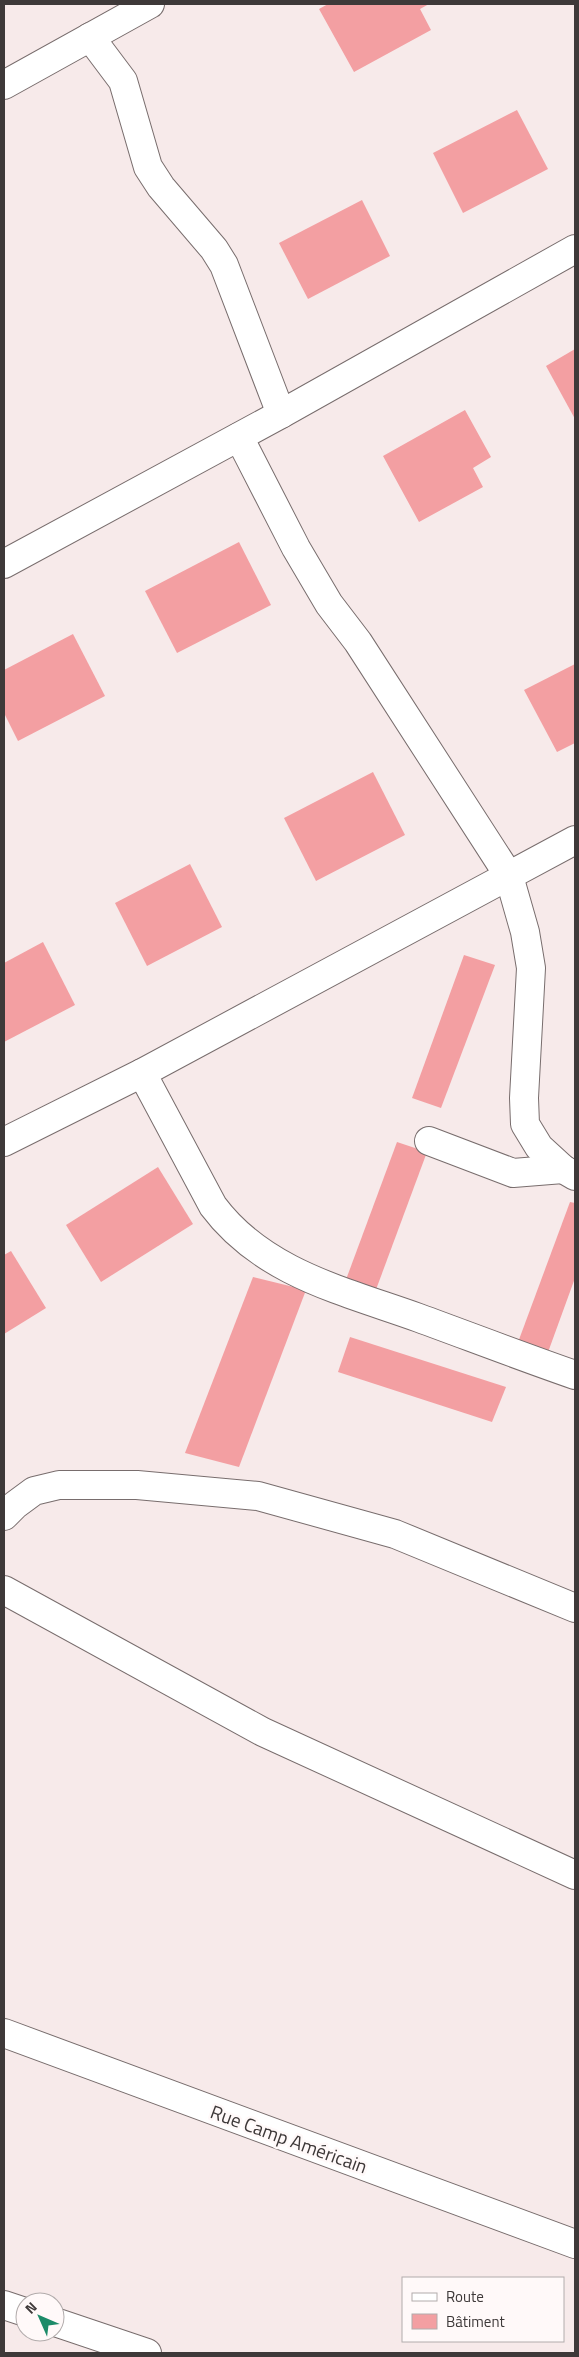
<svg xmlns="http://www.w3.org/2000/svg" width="579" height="2357" font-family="'Titillium Web',sans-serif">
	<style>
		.building { fill: #f39fa2 }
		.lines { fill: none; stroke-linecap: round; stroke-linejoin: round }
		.minor-casing { stroke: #786d6d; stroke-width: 30 }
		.minor { stroke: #fff; stroke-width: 28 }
		.labels { text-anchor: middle; stroke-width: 5; stroke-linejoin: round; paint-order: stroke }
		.street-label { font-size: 19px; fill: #3e3939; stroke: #fff9f9 }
	</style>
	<rect width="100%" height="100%" fill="#f7eaea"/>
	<!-- building -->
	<g class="building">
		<polygon points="328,4 429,4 420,9 431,30 354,72 319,9"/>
		<polygon points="517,110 548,169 463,213 433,153"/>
		<polygon points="362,200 390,256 308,299 279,243"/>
		<polygon points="575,349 575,419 546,366"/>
		<polygon points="465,410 491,457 473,468 483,487 419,522 383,456"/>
		<polygon points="239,542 271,605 177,653 145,591"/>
		<polygon points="73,634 105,696 18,741 4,713 4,670"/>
		<polygon points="575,664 575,743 557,752 524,690"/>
		<polygon points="373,772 405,835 316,881 284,818"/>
		<polygon points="190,864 222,927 147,966 115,903"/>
		<polygon points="43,942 75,1005 4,1042 4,963"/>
		<polygon points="464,955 495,965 441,1108 412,1098"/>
		<polygon points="397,1142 427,1152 374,1295 344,1285"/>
		<polygon points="158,1167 193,1224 101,1282 66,1225"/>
		<polygon points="570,1202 575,1203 575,1278 547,1355 517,1345"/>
		<polygon points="11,1251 46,1308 4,1334 4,1255"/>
		<polygon points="253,1277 306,1290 239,1467 185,1453"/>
		<polygon points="350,1337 506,1387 492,1422 338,1372"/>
	</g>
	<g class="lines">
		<defs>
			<g id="minor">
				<polyline points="90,37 123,81 148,167 161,187 214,249 224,265 281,414"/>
				<polyline points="4,85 150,4"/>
				<polyline points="239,437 296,548 329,604 358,642 509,876 525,932 531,968 524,1098 525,1124 539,1147 563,1169 575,1176"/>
				<polyline points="4,564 281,414 575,249"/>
				<path d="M 142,1073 L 213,1206 C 263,1273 344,1291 419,1318 C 471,1337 523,1357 575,1375"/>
				<polyline points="429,1141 513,1173 563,1169"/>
				<polyline points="4,1142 142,1073 575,840"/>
				<polyline points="4,1516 15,1505 34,1491 59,1485 137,1485 258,1496 395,1534 575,1608"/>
				<polyline points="4,1590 263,1732 575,1875"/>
				<polyline points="4,2033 575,2244"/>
				<polyline points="4,2305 25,2312"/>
				<polyline points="55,2322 147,2353"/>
			</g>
		</defs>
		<!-- minor casing -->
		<use href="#minor" class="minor-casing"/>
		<!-- minor -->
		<use href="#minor" class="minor"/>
	</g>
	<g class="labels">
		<!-- street labels -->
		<g class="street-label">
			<text transform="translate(289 2139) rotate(20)" y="7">Rue Camp Américain</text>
		</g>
	</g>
	<!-- border -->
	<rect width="579" height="2357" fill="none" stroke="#3e3939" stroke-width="10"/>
	<!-- legend -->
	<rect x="402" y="2277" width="162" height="65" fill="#fff9f9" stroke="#b2acac"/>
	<rect x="412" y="2293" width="25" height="8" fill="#ffffff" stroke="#b2acac"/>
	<text x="446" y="2302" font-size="15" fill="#3e3939">Route</text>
	<rect x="412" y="2314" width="25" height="15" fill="#f39fa2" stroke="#b2acac"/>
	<text x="446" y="2327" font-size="15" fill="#3e3939">Bâtiment</text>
	<!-- north arrow -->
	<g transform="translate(40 2317) rotate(315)"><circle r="24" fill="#fff9f9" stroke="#b2acac"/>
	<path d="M0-4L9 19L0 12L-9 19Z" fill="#1d8b69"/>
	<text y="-8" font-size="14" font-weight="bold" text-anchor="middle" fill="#3e3939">N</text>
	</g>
</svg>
